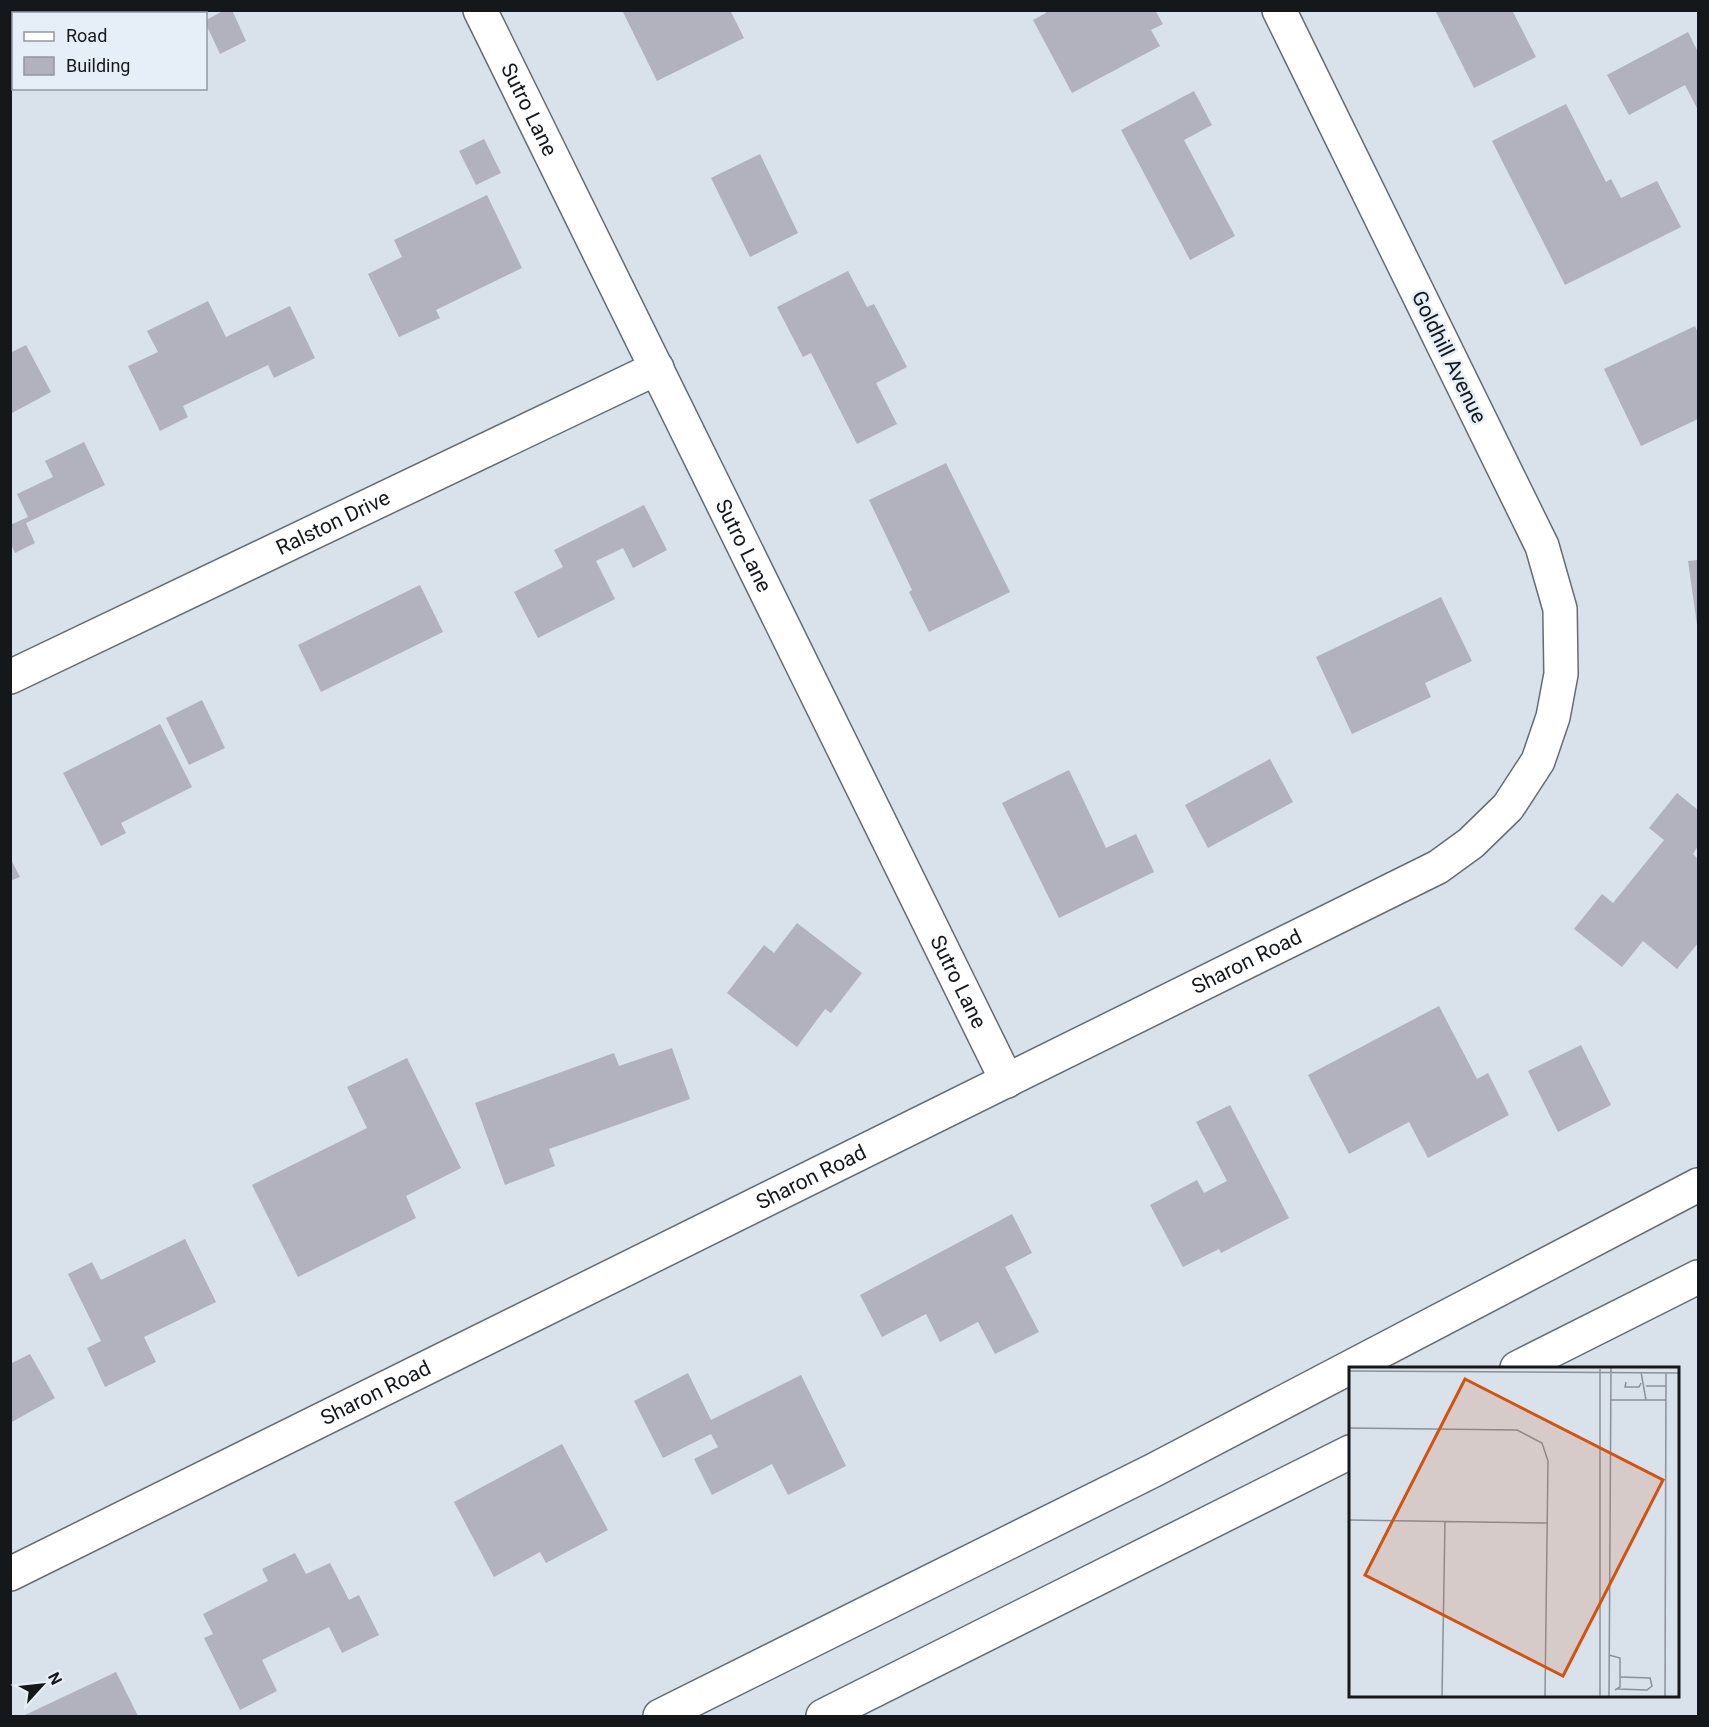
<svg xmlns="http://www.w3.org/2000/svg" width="1709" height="1727" font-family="Roboto,sans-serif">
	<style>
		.building { fill: #b1b2bd }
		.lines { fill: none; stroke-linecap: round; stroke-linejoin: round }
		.minor-casing { stroke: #656c74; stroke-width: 36 }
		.major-casing { stroke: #656c74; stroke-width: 36 }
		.minor { stroke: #fff; stroke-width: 33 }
		.major { stroke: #fff; stroke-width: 33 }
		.labels { text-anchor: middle; stroke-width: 5; stroke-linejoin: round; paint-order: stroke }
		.street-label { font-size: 21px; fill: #15181b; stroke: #e6eef8 }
		.inset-road { fill: none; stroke: #8b9198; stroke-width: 1.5 }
		.view { fill: #d3520e; fill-opacity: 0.15; stroke: #d3520e; stroke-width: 3 }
		.inset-edge { fill: none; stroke: #15181b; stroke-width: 3 }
	</style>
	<rect width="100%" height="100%" fill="#d9e1eb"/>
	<!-- building -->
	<g class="building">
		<polygon points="225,10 232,10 246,41 220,54 206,24 206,20"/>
		<polygon points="622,10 730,10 744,38 657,81"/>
		<polygon points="1045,10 1155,10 1163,24 1151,30 1160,46 1072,93 1033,20 1046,13"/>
		<polygon points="1435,10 1512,10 1536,57 1474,88"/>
		<polygon points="1688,32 1698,52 1698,110 1685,85 1629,115 1607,75"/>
		<polygon points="1194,91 1212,125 1184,140 1235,236 1190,260 1121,130"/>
		<polygon points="1566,104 1606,182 1611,179 1621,198 1657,181 1681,227 1565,285 1492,141"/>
		<polygon points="484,139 501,173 476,185 459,151"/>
		<polygon points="760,154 798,233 750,257 711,178"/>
		<polygon points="487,195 522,268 436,310 440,318 399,337 368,274 402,257 394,240"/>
		<polygon points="848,271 867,307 874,304 907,367 876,383 897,424 857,444 811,353 803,357 777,307"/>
		<polygon points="208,301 226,337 290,306 315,358 274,378 268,365 183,406 188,417 160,431 128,366 158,352 147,331"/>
		<polygon points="1695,326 1698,333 1698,419 1641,446 1604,369"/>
		<polygon points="26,345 51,392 12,413 10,409 10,353"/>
		<polygon points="84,442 105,485 26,523 35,543 15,553 10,542 10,525 28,517 17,494 53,477 45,461"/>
		<polygon points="946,463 1010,592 929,632 909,592 912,590 869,500"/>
		<polygon points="644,505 667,550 633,568 623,548 596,561 615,599 538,638 514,592 563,567 554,550"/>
		<polygon points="1698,560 1698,625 1697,625 1688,561"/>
		<polygon points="420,585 443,632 321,692 298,645"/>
		<polygon points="1441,597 1472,661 1425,683 1431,697 1352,734 1316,657"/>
		<polygon points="202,700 225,748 189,765 166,718"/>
		<polygon points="160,724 192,787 121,823 126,833 101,846 63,773"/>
		<polygon points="1270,759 1293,802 1208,848 1185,805"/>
		<polygon points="1069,770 1106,848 1136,834 1154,872 1059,918 1002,803"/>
		<polygon points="1677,793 1698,810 1698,846 1693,854 1698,859 1698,943 1677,969 1643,941 1622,967 1574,929 1602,894 1613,903 1664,840 1649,828"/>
		<polygon points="10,858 20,877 10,881"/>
		<polygon points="797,923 862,973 831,1013 825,1009 797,1047 727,993 764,945 774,953"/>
		<polygon points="1439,1006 1477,1079 1488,1073 1509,1115 1428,1158 1409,1122 1349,1154 1308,1075"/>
		<polygon points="1581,1045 1611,1105 1558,1132 1528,1071"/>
		<polygon points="672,1048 690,1099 549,1149 555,1166 505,1185 475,1103 614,1053 619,1066"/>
		<polygon points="407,1058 461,1168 406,1196 416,1218 298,1277 252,1185 367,1128 347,1087"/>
		<polygon points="1230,1105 1289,1218 1221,1253 1219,1249 1183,1267 1150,1205 1197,1180 1204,1193 1227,1181 1196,1122"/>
		<polygon points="1012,1214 1032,1253 1005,1267 1039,1332 995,1354 978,1322 940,1342 926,1314 882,1337 860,1295"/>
		<polygon points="185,1239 216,1302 144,1337 156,1362 105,1387 87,1348 101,1341 68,1274 92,1262 101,1280"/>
		<polygon points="30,1354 55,1398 10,1423 10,1364"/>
		<polygon points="688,1373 711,1420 801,1375 846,1466 788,1495 772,1464 712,1495 694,1459 718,1447 711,1434 663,1458 634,1401"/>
		<polygon points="562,1444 608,1530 546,1563 540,1552 494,1577 454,1502"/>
		<polygon points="295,1553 306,1574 330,1563 349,1600 359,1595 379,1635 342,1653 329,1627 262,1660 277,1691 240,1710 204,1638 213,1634 203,1614 268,1581 262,1569"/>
		<polygon points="116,1672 138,1716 23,1716"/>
	</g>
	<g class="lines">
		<defs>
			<g id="minor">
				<path id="s1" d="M 480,10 L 1007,1081"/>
				<path id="s2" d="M 10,677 L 657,368"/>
				<path id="s3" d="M 10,1574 L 1438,867 L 1471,843 L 1508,807 L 1538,761 L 1553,717 L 1561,674 L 1560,609 L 1542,546 L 1279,10"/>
			</g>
			<g id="major">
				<polyline points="1517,1368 1698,1277"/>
				<polyline points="660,1716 1154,1470 1698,1185"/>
				<polyline points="823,1716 1350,1452"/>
			</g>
		</defs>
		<!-- minor casing -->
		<use href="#minor" class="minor-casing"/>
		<!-- major casing -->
		<use href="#major" class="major-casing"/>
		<!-- minor -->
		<use href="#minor" class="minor"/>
		<!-- major -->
		<use href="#major" class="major"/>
	</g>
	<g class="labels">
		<!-- street labels -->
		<g class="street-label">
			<text dy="7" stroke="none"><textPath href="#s1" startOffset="111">Sutro Lane</textPath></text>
			<text transform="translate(1449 357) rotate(64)" y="7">Goldhill Avenue</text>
			<text dy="7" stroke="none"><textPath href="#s2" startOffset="358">Ralston Drive</textPath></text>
			<text dy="7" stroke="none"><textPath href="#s1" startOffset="597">Sutro Lane</textPath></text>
			<text dy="7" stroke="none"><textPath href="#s3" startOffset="1380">Sharon Road</textPath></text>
			<text dy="7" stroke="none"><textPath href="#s1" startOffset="1083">Sutro Lane</textPath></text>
			<text dy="7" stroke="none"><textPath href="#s3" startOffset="894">Sharon Road</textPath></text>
			<text dy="7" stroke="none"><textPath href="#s3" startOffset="408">Sharon Road</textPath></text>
		</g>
	</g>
	<!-- overview -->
	<g transform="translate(1349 1367)">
		<rect width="330" height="330" fill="#d9e1eb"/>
		<path class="inset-road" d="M 0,4 L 330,6M 277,15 L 276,20 L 290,20 L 292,16M 297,19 L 317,19M 262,33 L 297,33 L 292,5M 297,33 L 317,33M 0,61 L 168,63 L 193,76 L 199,94 L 196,329M 0,153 L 199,156M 260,288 L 271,291 L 271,320 L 266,323M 269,322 L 298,323 L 303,319 L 301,311 L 272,310M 93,329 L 96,154M 251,329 L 251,2M 260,329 L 262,1M 316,329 L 317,6"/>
		<path class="view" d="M 116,12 L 314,113 L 214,309 L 16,208 Z"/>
		<rect width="330" height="330" class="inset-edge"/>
	</g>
	<!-- border -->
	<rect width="1709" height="1727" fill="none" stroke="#15181b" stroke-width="24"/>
	<!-- legend -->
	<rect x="12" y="12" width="195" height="78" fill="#e6eef8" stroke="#9298a0" stroke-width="1.5"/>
	<rect x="24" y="32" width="30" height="9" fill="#ffffff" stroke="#9298a0" stroke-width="1.5"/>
	<text x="66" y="42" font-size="18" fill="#15181b">Road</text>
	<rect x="24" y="57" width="30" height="18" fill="#b1b2bd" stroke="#9298a0" stroke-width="1.5"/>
	<text x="66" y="72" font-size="18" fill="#15181b">Building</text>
	<!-- north arrow -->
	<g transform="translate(42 1685) rotate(63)" stroke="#e6eef8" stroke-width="4.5" paint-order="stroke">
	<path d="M0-4.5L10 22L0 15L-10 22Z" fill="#15181b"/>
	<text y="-9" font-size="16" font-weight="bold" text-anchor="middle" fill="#15181b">N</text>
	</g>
</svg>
